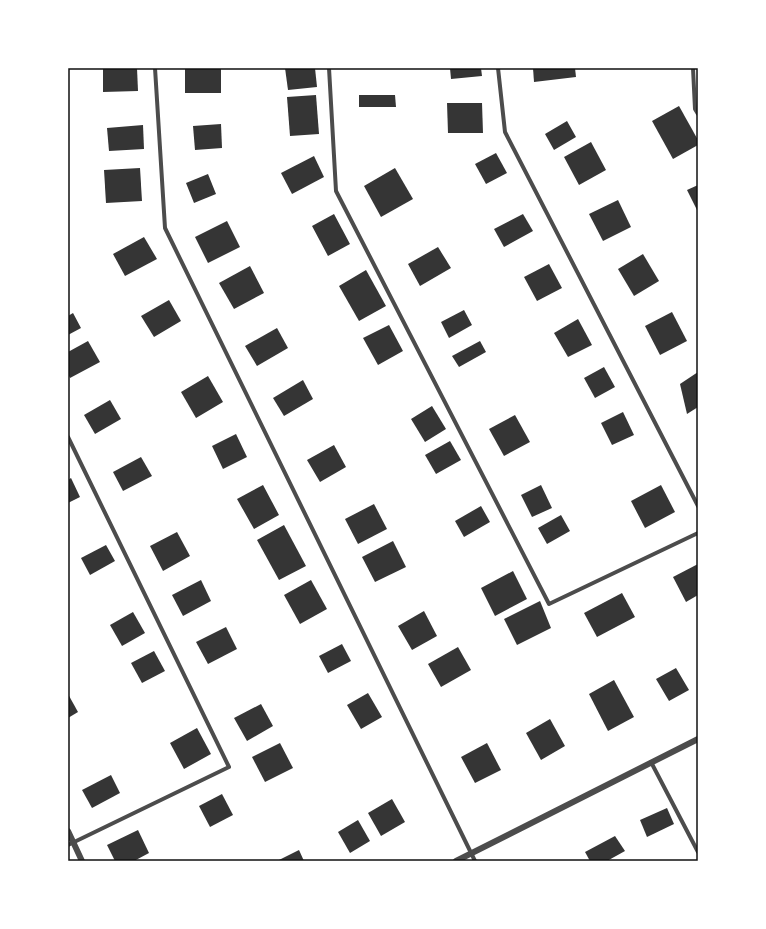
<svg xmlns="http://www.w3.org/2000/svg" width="766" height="929" font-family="Commissioner,sans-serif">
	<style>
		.building { fill: #353535 }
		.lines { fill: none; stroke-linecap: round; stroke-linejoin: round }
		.minor { stroke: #4c4c4c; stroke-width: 4 }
		.tertiary { stroke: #4c4c4c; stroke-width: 6 }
		.neatline { fill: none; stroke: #111; stroke-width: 1.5 }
	</style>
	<rect width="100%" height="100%" fill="#fff"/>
	<!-- building -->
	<g class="building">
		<polygon points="103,68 137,68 138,91 103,92"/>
		<rect x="185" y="68" width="36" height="25"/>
		<polygon points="285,68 315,68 317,87 288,90"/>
		<polygon points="450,68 481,68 482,76 451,79"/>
		<polygon points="533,68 575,68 576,77 534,82"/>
		<polygon points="316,95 319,134 290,136 287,97"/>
		<polygon points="359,95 395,95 396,107 359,107"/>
		<polygon points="447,103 482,103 483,133 448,133"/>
		<polygon points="679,106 698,140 698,145 673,159 652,121"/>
		<polygon points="567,121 576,137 554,150 545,134"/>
		<polygon points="221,124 222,148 195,150 193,126"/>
		<polygon points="143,125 144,149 109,151 107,128"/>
		<polygon points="591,142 606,170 579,185 564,157"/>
		<polygon points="496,153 507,173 486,184 475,164"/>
		<polygon points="314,156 324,177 292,194 281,173"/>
		<polygon points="140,168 142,201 106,203 104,170"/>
		<polygon points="395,168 413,199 381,217 364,186"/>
		<polygon points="208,174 216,194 194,203 186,183"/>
		<polygon points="698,185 698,212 687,190"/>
		<polygon points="618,200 631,227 603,241 589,214"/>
		<polygon points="334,214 350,244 328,256 312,226"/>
		<polygon points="523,214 533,231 504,247 494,229"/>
		<polygon points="227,221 240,247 208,263 195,237"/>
		<polygon points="144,237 157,259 125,276 113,254"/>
		<polygon points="438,247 451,268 420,286 408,264"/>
		<polygon points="643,254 659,281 634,296 618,269"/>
		<polygon points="549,264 562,288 537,301 524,277"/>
		<polygon points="250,266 264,293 234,309 219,283"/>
		<polygon points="366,270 386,306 359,321 339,286"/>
		<polygon points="169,300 181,321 154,337 141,316"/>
		<polygon points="464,310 472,325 449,338 441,322"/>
		<polygon points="672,312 687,341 660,355 645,326"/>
		<polygon points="73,313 81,328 68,335 68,316"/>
		<polygon points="578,319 592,345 568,357 554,333"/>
		<polygon points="389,325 403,351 378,365 363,338"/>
		<polygon points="277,328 288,348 257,366 245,346"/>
		<polygon points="88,341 100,362 70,378 68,374 68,352"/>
		<polygon points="480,341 486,352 459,367 452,356"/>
		<polygon points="604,367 615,387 595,398 584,378"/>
		<polygon points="698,372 698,407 687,414 680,384"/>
		<polygon points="208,376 223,402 196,418 181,392"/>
		<polygon points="303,380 313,399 284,416 273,398"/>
		<polygon points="110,400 121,419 95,434 84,415"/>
		<polygon points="432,406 446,429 425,442 411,419"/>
		<polygon points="623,412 634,435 612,445 601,423"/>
		<polygon points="515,415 530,442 504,456 489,429"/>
		<polygon points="236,434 247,457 223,469 212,446"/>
		<polygon points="450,441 461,460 436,474 425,455"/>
		<polygon points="334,445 346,467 320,482 307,460"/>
		<polygon points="141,457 152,476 123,491 113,472"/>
		<polygon points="71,478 80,497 68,503 68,480"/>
		<polygon points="263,485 279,515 254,529 237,499"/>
		<polygon points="541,485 552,508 532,517 521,495"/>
		<polygon points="661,485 675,512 645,528 631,501"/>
		<polygon points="374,504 387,529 358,544 345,519"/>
		<polygon points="481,506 490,522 464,537 455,521"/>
		<polygon points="561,515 570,531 547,544 538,528"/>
		<polygon points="284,525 306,566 279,580 257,540"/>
		<polygon points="177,532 190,556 163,571 150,546"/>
		<polygon points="393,541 406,567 375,582 362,557"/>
		<polygon points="106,545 115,561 90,575 81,558"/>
		<polygon points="698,564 698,595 686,602 673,577"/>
		<polygon points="513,571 527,599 495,616 481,588"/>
		<polygon points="201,580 211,601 183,616 172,595"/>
		<polygon points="311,580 327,609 300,624 284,595"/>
		<polygon points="622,593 635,617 597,637 584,613"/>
		<polygon points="540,601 551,628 517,645 504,619"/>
		<polygon points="424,611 437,636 412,650 398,626"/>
		<polygon points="133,612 145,633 122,646 110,625"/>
		<polygon points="226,627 237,649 208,664 196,642"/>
		<polygon points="342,644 351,661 328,673 319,656"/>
		<polygon points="458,647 471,670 441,687 428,664"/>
		<polygon points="154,651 165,671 142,683 131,663"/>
		<polygon points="676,668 689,690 669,701 656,679"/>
		<polygon points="614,680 634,717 608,731 589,694"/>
		<polygon points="368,693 382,717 361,729 347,705"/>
		<polygon points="68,694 78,712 68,718"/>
		<polygon points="261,704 273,726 247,741 234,718"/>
		<polygon points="550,719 565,746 541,760 526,733"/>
		<polygon points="197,728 211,754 184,769 170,743"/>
		<polygon points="280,743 293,768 265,782 252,757"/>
		<polygon points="487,743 501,770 475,783 461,757"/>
		<polygon points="111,775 120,793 92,808 82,790"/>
		<polygon points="222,794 233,815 210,827 199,806"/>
		<polygon points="392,799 405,822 381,836 368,813"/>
		<polygon points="667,808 674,824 647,837 640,820"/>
		<polygon points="358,820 370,841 350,853 338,832"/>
		<polygon points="138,830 149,853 134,861 115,861 107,845"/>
		<polygon points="615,836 625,851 607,861 590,861 585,852"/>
		<polygon points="299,850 304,861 277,861"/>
	</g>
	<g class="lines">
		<!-- minor -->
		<g class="minor">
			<polyline points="155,68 165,228 475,861"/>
			<polyline points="329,68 336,191 549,604 698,533"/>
			<polyline points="498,68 505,132 698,506"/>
			<polyline points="693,68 695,109 698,114"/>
			<polyline points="68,437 229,767 68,845"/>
			<polyline points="651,762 698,852"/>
		</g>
		<!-- tertiary -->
		<g class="tertiary">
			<polyline points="68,831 82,861"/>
			<polyline points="456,861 698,739"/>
		</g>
	</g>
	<!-- border -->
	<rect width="766" height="929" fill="none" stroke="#ffffff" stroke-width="138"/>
	<rect x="69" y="69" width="628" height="791" class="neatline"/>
</svg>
